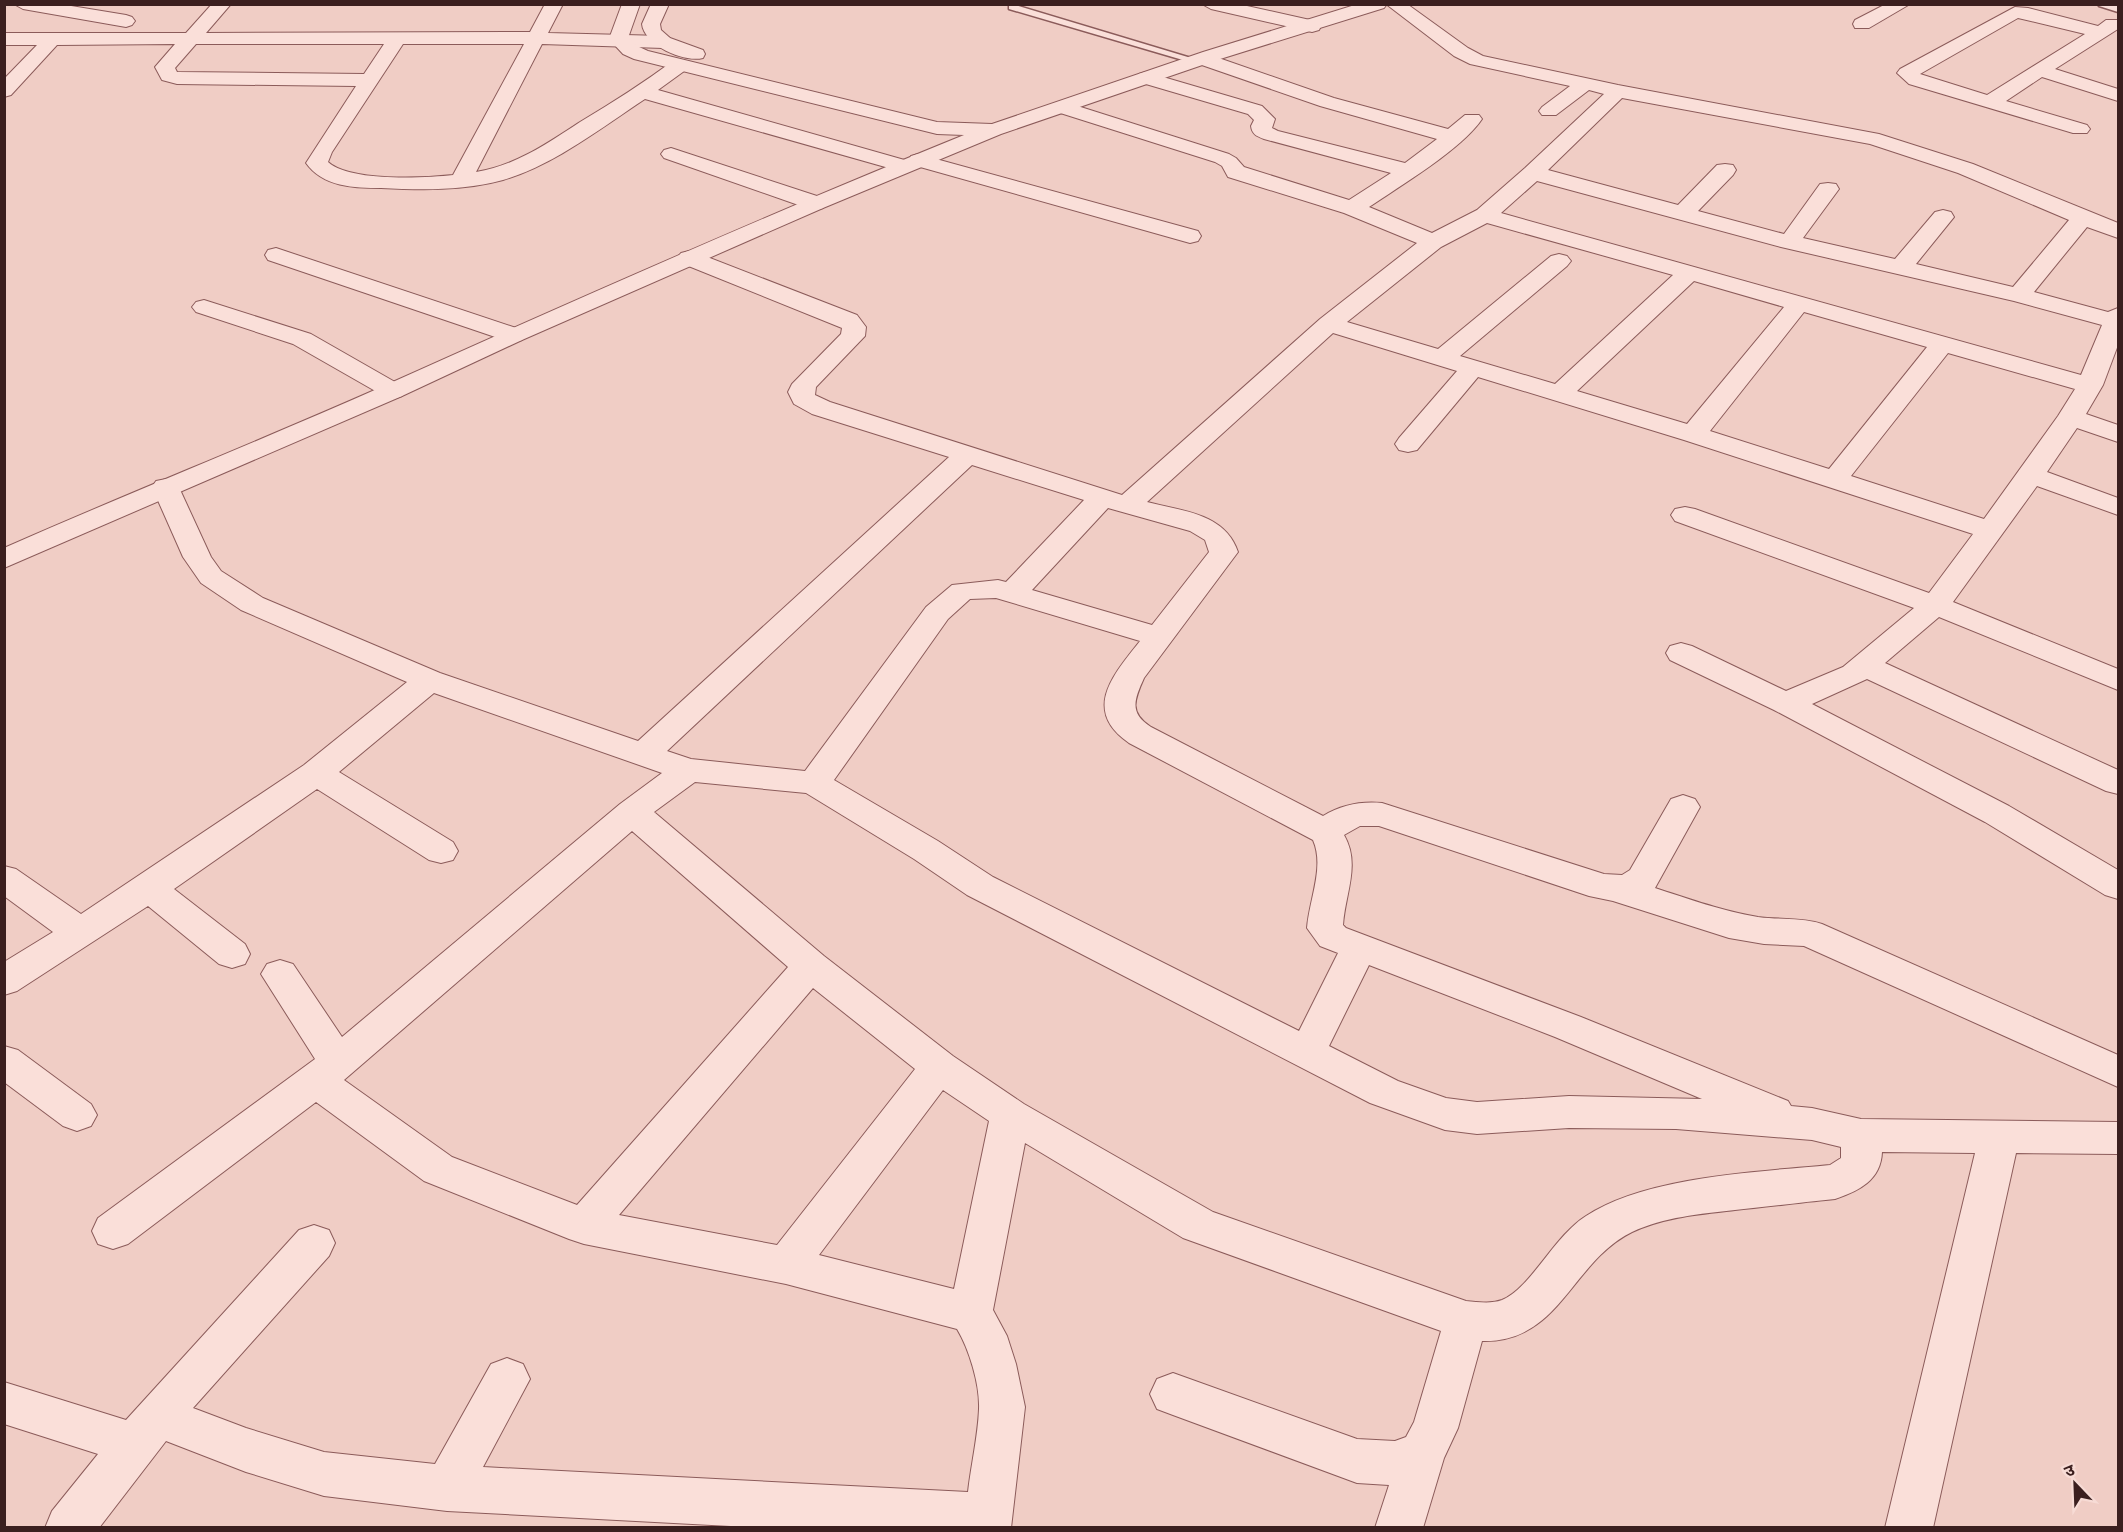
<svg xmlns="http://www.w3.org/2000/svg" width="2123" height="1532" font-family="'Crimson Pro','Noto Sans Devanagari',serif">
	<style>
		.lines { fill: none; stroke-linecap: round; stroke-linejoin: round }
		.service-casing { stroke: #8b5b5a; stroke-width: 3 }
		.minor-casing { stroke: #8b5b5a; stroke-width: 2 }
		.tertiary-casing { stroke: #8b5b5a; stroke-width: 2 }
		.service { fill: #fadfd9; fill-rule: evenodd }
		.minor { fill: #fadfd9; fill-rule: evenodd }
		.tertiary { fill: #fadfd9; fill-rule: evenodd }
	</style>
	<rect width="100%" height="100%" fill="#f0cdc5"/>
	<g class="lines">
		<defs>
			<g id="service">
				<polygon points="2098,4 2118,6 2118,12 2099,6"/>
				<polygon points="1009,5 1015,5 1201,61 1193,63 1009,9"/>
			</g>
			<g id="minor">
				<polygon points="14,4 59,4 126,15 132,17 135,21 132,25 126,27 23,9"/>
				<path d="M 212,4 L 231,4 L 206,33 L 530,32 L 545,4 L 563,4 L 548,33 L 663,36 L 670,38 L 672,42 L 670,46 L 663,48 L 542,44 L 476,172 C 515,166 548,143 580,122 C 612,103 643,83 673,61 L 687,61 L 690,65 L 687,69 L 658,90 L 908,161 L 911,156 L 918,154 L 925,156 L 1198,231 L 1201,236 L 1198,241 L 1190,243 L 913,165 L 910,170 L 903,172 L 645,99 C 601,128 554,165 503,180 C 463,191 421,190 381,188 C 354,188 323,187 306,163 L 356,86 L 177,84 L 162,80 L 155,67 L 175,44 L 57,45 L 11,95 L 4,97 L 4,79 L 37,45 L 4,45 L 4,33 L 186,33 ZM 196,44 L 384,44 L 364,74 L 177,72 L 175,68 ZM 403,44 L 524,44 L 453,175 C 424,178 350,182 328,162 L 332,152 Z"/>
				<polygon points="1202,4 1238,4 1319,22 1321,26 1319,30 1312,32 1211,9"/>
				<path d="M 1386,4 L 1407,4 L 1468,48 L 1483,56 L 1618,85 L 1879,134 L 1973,164 L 2118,223 L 2118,238 L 2087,227 L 2034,292 L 2108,312 L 2118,308 L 2118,345 L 2103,385 L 2086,414 L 2118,425 L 2118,442 L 2077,428 L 2047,472 L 2118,498 L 2118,515 L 2037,486 L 1953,602 L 2118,669 L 2118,690 L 1939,617 L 1885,663 L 2118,770 L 2118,794 L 2106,791 L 1867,679 L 1812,704 L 2009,806 L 2118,870 L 2118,899 L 2105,895 L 1985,822 L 1774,710 L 1670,660 L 1666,653 L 1670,646 L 1681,643 L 1692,646 L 1786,691 L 1843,667 L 1914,608 L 1675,521 L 1671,515 L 1675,509 L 1685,507 L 1695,509 L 1929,593 L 1973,534 L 1684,440 L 1478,377 L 1417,450 L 1408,452 L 1399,450 L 1395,444 L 1399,438 L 1457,371 L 1333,333 L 1147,502 C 1182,511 1225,513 1238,552 L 1144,678 C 1134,700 1129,713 1151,727 L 1323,816 C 1341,805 1361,801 1382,803 L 1604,874 L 1622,875 L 1630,870 L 1671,799 L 1683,795 L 1695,799 L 1700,807 L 1655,888 C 1689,899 1722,911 1758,917 C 1779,920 1801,917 1822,924 L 2118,1055 L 2118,1087 L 1804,946 L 1764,944 L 1729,938 L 1613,901 L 1589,896 L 1379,826 L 1360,826 L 1344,835 C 1361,864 1345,894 1343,925 L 1346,928 L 1581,1017 L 1788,1101 L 1791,1106 L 1812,1108 L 1861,1119 L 2118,1122 L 2118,1154 L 2016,1153 L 1933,1528 L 1885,1528 L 1975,1153 L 1882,1152 C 1881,1180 1859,1191 1835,1199 C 1802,1202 1768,1207 1735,1210 C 1700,1214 1664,1217 1632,1232 C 1571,1262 1560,1343 1482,1341 L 1458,1428 L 1444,1458 L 1423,1528 L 1375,1528 L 1389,1485 L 1357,1483 L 1173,1415 L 1157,1409 L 1150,1394 L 1157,1379 L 1173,1373 L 1357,1439 L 1395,1441 L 1406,1437 L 1414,1422 L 1441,1331 L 1183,1238 L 1025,1143 L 993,1310 L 1007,1336 L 1016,1364 L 1025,1407 L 1011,1528 L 768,1528 L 447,1511 L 324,1496 L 246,1472 L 166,1441 L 99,1528 L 45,1528 L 52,1511 L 98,1454 L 4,1424 L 4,1382 L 126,1420 L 299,1230 L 314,1225 L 329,1230 L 335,1243 L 329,1256 L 193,1408 L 246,1428 L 324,1452 L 435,1464 L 491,1364 L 507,1358 L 523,1364 L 530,1379 L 483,1467 L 968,1492 C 971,1465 978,1436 979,1409 C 980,1384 969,1349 957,1329 L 786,1284 L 584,1244 L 569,1239 L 424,1181 L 316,1102 L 128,1244 L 113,1249 L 98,1244 L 92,1231 L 98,1218 L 315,1059 L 261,974 L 267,964 L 280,960 L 293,964 L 342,1037 L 620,804 L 662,773 L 434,693 L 339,772 L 453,842 L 458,851 L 453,860 L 441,863 L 429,860 L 317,789 L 174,889 L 245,944 L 250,954 L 245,964 L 232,968 L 219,964 L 148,906 L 17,991 L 4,995 L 4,962 L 53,932 L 4,896 L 4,866 L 16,869 L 81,914 L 304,765 L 407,682 L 241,610 L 201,583 L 183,557 L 152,487 L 156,481 L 166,479 L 176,481 L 211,557 L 221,571 L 263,598 L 440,673 L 638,741 L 949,457 L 812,414 L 794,404 L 788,392 L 792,384 L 841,334 L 842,328 L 681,263 L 677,258 L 681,253 L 689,251 L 697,253 L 857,315 L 866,327 L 865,336 L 816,387 L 815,395 L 830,402 L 1122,495 L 1320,319 L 1417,243 L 1344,213 L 1228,177 L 1222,166 L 1215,162 L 1054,111 L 1051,107 L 1054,103 L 1068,103 L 1229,154 L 1236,158 L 1244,167 L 1349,200 L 1391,173 L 1264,139 C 1256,136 1252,134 1251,126 L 1254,120 L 1248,114 L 1139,82 L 1136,78 L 1139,74 L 1146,72 L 1262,106 L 1275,119 L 1272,128 L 1278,131 L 1405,163 L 1437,139 L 1320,106 L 1196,63 L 1193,59 L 1196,55 L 1210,55 L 1334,98 L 1448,129 L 1465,115 L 1479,115 L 1482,119 C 1462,149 1400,186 1369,207 L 1432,233 L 1477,210 L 1525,168 L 1604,94 L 1589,90 L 1556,115 L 1542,115 L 1539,111 L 1542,107 L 1570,86 L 1470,64 L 1454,56 ZM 1622,98 L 1870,144 L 1958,173 L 2069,220 L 2013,287 L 1916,264 L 1954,217 L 1951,212 L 1943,210 L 1935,212 L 1895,259 L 1803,238 L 1839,189 L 1836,184 L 1828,183 L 1820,184 L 1784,234 L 1698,211 L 1733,175 L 1736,170 L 1733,165 L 1725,164 L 1717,165 L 1678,205 L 1548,170 ZM 1537,181 L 1781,247 L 2014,301 L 2102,325 L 2081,375 L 1501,213 ZM 1487,223 L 1673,275 L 1555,384 L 1460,356 L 1567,266 L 1571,261 L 1567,256 L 1559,254 L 1551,256 L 1438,349 L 1347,322 L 1441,247 ZM 1694,281 L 1784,307 L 1687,424 L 1577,391 ZM 1804,312 L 1927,347 L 1829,469 L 1710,431 ZM 1948,353 L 2075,389 L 2058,416 L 1984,519 L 1851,476 ZM 972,465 L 1084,500 L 1006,582 L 998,580 L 952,585 L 926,607 L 805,771 L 691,759 L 667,751 ZM 1108,508 L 1190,531 L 1205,540 L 1209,552 L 1152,625 L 1032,590 ZM 996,598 L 1140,641 C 1114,674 1081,710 1129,743 L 1313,840 C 1325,867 1309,900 1307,928 L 1320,946 L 1338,953 L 1299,1031 L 993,877 L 938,841 L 834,780 L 948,619 L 970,599 ZM 695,782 L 806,793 L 914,859 L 967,895 L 1370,1103 L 1445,1130 L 1477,1134 L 1569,1128 L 1676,1129 L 1812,1140 L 1841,1147 L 1841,1158 L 1830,1165 C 1758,1172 1647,1176 1586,1216 C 1554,1236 1531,1288 1502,1300 C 1491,1304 1478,1302 1466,1301 L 1213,1212 L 1024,1104 L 953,1056 L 824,956 L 654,812 ZM 632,831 L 788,967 L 577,1205 L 452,1157 L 344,1080 ZM 1369,965 L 1555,1037 L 1702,1099 L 1569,1096 L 1477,1102 L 1446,1098 L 1398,1081 L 1329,1046 ZM 813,988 L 915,1069 L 777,1245 L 619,1215 ZM 943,1090 L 989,1121 L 954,1289 L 819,1255 Z"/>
				<polygon points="1886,4 1910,4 1869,28 1855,28 1853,24 1855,20"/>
				<path d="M 2015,7 L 2028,8 L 2098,26 L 2106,20 L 2118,20 L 2118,29 L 2055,69 L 2118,89 L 2118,101 L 2042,77 L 2006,101 L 2087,125 L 2090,129 L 2087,133 L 2073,133 L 1909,84 L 1897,73 L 1900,69 ZM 2018,18 L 2085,34 L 1987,95 L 1920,74 Z"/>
				<polygon points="671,148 823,198 826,203 823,208 815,210 807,208 664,158 661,154 664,150"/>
				<polygon points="276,248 522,330 525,335 522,340 513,342 504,340 268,260 265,255 268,250"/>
				<polygon points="204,300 311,334 402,386 406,391 402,396 393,399 384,396 293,344 196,312 192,307 196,302"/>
				<polygon points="4,1046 18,1050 91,1104 97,1115 91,1126 77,1131 63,1126 4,1082"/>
			</g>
			<g id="tertiary">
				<path d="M 622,4 L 640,4 L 628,38 L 637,46 L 648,51 L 937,122 L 992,124 L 1203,52 L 1358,4 L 1387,4 L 1384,8 L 1217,60 L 1001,134 L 823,208 L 522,340 L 402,396 L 4,568 L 4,548 C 131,492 260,441 386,385 C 577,299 769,214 964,135 L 937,134 L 634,59 L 623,54 L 609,39 Z"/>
				<path d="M 651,4 L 669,4 L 660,24 L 661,30 L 670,38 L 703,50 L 705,54 L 703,58 C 684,63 644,45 642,24 Z"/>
			</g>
		</defs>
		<!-- service casing -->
		<use href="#service" class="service-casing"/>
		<!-- minor casing -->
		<use href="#minor" class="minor-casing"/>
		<!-- tertiary casing -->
		<use href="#tertiary" class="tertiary-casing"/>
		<!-- service -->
		<use href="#service" class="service"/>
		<!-- minor -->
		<use href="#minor" class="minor"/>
		<!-- tertiary -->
		<use href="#tertiary" class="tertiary"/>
	</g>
	<!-- border -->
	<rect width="2123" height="1532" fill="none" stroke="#3b1f1f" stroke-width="12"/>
	<!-- north arrow -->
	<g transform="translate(2075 1484) rotate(337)" stroke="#f7dbd5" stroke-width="4.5" paint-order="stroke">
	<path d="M0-4.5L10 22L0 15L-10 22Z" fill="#3b1f1f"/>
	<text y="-9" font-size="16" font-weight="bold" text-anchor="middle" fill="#3b1f1f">उ</text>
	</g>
</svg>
